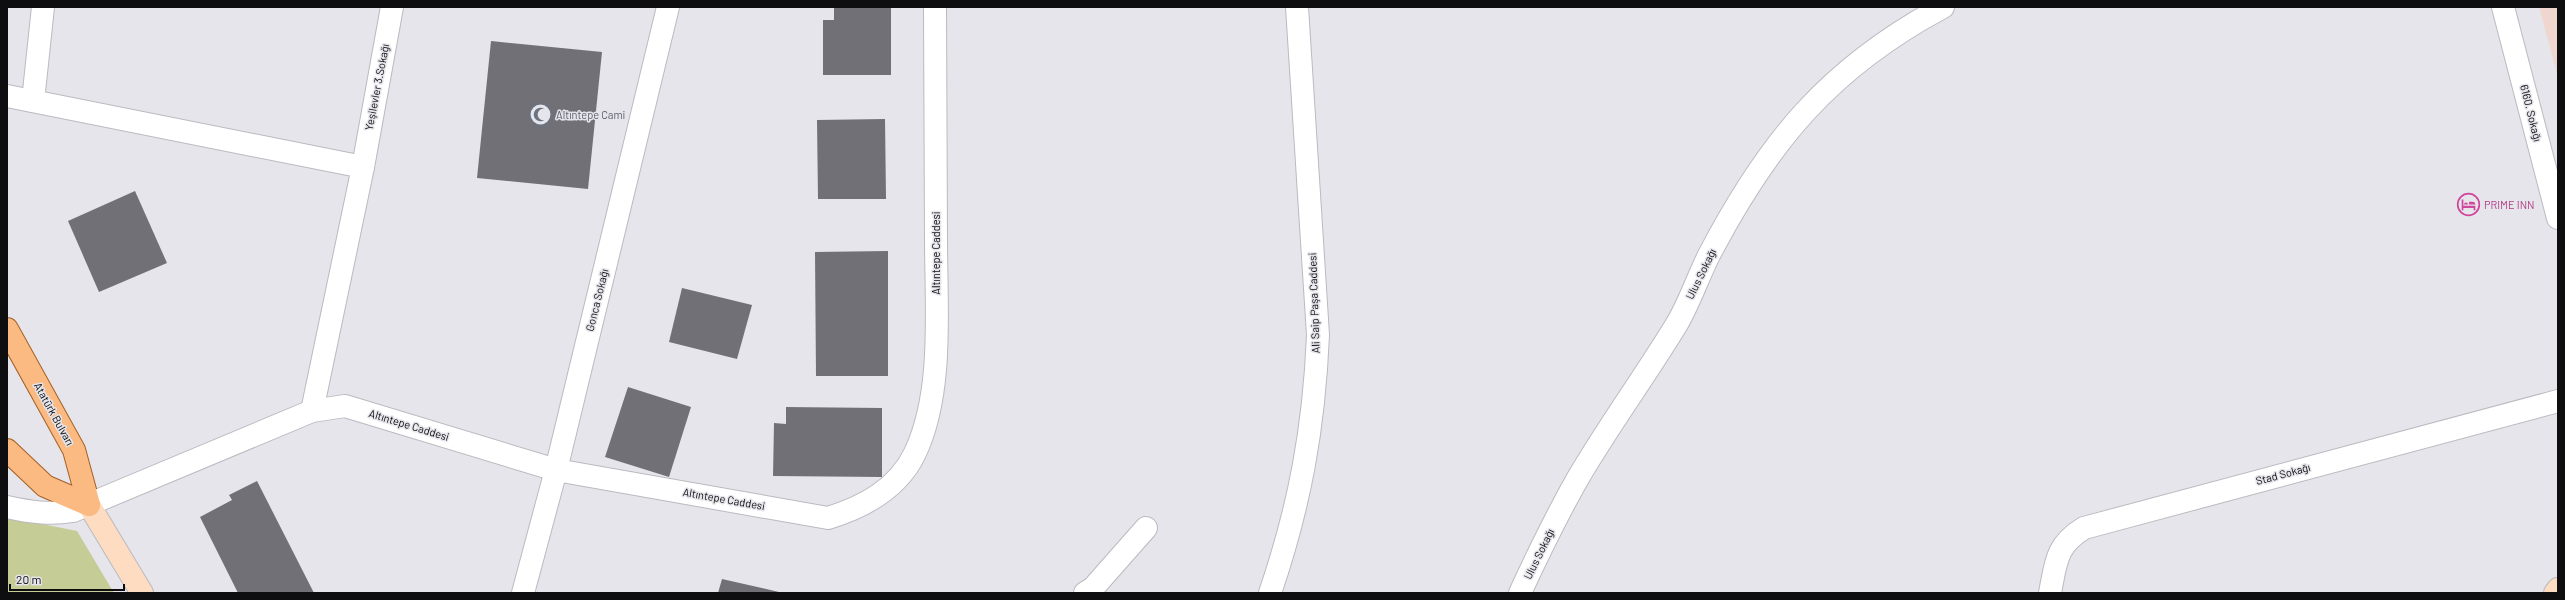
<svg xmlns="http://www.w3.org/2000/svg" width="2565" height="600" font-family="Barlow,sans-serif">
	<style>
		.education { fill: #efd6ce }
		.green { fill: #c6cc95 }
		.building { fill: #707076 }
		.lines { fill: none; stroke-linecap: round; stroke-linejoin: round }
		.minor-casing { stroke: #babac0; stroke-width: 24 }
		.secondary-casing { stroke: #babac0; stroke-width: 24 }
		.primary-casing { stroke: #a56024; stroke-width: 24 }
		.minor { stroke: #fff; stroke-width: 22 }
		.secondary { stroke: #fddcc1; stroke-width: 22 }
		.primary { stroke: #faba82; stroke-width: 22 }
		.labels { text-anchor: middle; stroke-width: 3; stroke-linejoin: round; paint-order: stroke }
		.street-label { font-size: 11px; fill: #0e0e10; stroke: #e5e5eb }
		.worship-label { font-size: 11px; fill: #5b616d; stroke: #e5e5eb; text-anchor: start }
		.hotel-label { font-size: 11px; fill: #b23c85; stroke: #e5e5eb; text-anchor: start }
	</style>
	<rect width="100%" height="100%" fill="#e5e5eb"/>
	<!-- education -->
	<polygon class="education" points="2539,7 2558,7 2558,77"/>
	<!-- green -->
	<polygon class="green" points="7,517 77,531 114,593 7,593"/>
	<!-- building -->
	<g class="building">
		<polygon points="834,7 891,7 891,75 823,75 823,20 834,20"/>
		<polygon points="491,41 602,52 588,189 477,178"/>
		<polygon points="885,119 886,199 818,199 817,120"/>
		<polygon points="135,191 167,263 99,292 68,221"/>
		<polygon points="888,251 888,376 816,376 815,252"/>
		<polygon points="682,288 752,305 737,359 669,342"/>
		<polygon points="628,387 691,407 669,477 605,457"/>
		<polygon points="786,407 882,408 882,477 773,476 774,423 786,424"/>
		<polygon points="257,481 314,593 238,593 200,517 232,500 229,495"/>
		<polygon points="722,579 779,592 779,593 718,593"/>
	</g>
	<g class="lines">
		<defs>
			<g id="minor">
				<polyline points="2503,7 2558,218"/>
				<polyline points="7,96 363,167 312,411"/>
				<polyline points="33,101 43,7"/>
				<polyline points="363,167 392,7"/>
				<path d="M 7,507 C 30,512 49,515 73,511 L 312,411 L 345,406 L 556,470 L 828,518 C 864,507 898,489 915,453 C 944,392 936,307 936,240 C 935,163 935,85 935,7"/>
				<polyline points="523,593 556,470 668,7"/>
				<polyline points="1085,593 1093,588 1146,528"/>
				<path d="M 1270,593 C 1300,505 1314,428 1318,335 L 1297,7"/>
				<path d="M 1520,593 C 1538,554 1557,515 1578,478 C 1609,425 1646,375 1678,322 C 1690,301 1698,277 1709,255 C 1768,142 1829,68 1943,7"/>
				<path d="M 2050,593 C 2056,562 2056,545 2084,528 L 2558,401"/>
			</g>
			<g id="secondary">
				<polyline points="89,505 142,593"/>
				<polyline points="2555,593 2558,589"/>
			</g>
			<g id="primary">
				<polyline points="7,329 74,450 89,505"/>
				<polyline points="7,450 45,486 89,505"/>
			</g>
		</defs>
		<!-- minor casing -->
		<use href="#minor" class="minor-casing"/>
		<!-- secondary casing -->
		<use href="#secondary" class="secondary-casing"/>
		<!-- primary casing -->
		<use href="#primary" class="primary-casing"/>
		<!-- minor -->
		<use href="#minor" class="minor"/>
		<!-- secondary -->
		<use href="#secondary" class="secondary"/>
		<!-- primary -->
		<use href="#primary" class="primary"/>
	</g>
	<!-- icons -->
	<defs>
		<symbol id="mosque-ring" viewBox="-11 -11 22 22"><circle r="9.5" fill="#e5e5eb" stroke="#6b7280" stroke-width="1.5"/><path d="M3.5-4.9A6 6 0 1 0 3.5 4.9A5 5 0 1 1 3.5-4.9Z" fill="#6b7280"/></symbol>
		<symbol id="hotel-ring" viewBox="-11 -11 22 22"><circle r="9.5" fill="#e5e5eb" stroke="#d1479c" stroke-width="1.5"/><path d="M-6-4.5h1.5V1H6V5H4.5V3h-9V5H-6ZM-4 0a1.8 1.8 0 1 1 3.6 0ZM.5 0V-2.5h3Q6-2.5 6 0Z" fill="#d1479c"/></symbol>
	</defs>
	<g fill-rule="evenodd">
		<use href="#mosque-ring" x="528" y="102" width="25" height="25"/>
		<use href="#hotel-ring" x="2456" y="192" width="25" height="25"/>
	</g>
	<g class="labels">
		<!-- street labels -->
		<g class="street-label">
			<text transform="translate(377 87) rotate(-79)" y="4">Yeşilevler 3.Sokağı</text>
			<text transform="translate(2531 113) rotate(76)" y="4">6160. Sokağı</text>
			<text transform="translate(936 253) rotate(-90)" y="4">Altıntepe Caddesi</text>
			<text transform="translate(1701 274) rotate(-64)" y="4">Ulus Sokağı</text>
			<text transform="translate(597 300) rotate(-76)" y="4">Gonca Sokağı</text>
			<text transform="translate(1314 303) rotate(-92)" y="4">Ali Saip Paşa Caddesi</text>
			<text transform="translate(54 414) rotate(61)" y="4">Atatürk Bulvarı</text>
			<text transform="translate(409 425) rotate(17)" y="4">Altıntepe Caddesi</text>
			<text transform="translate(2283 474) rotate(-15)" y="4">Stad Sokağı</text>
			<text transform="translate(724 499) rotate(10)" y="4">Altıntepe Caddesi</text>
			<text transform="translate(1539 554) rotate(-64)" y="4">Ulus Sokağı</text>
		</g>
		<!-- worship labels -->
		<g class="worship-label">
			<text x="556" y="119">Altıntepe Cami</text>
		</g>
		<!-- hotel labels -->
		<g class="hotel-label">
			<text x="2484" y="209">PRIME INN</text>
		</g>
	</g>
	<!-- border -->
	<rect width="2565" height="600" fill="none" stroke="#0e0e10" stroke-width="16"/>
	<!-- scale -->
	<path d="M10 584v6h114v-6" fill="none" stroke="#0e0e10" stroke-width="2"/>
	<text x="16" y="584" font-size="12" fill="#0e0e10" stroke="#e5e5eb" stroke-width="3" paint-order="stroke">20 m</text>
</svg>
